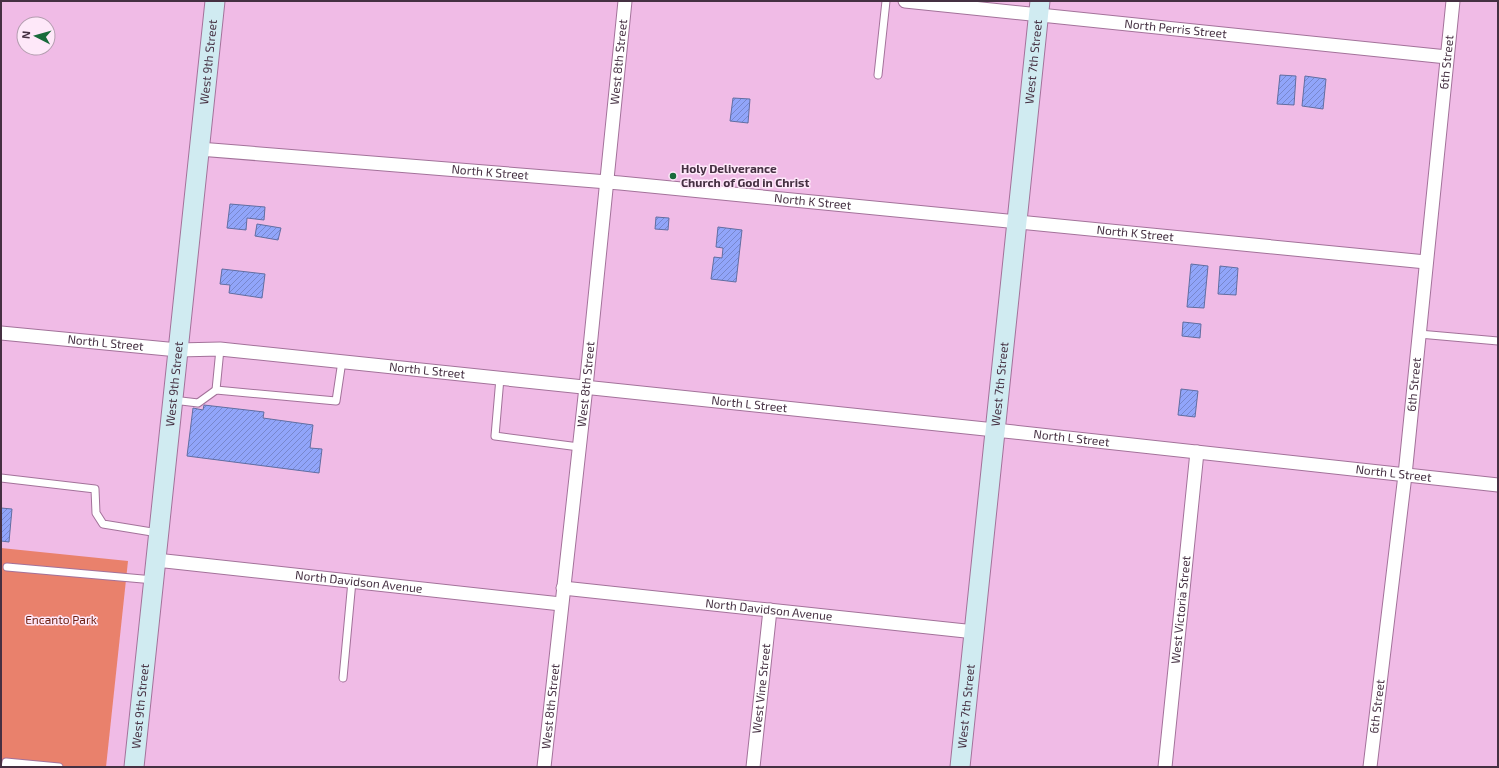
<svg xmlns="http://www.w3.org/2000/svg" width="1499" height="768" font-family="'Exo 2',sans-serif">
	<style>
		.park { fill: #e9816c }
		.building { fill: url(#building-hatch); stroke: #616ea2 }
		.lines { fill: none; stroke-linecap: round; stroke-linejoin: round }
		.lane-casing { stroke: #a3729a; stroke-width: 9 }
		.street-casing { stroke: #a3729a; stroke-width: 15 }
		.secondary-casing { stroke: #a3729a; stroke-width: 21 }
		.lane { stroke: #fff; stroke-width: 7 }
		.street { stroke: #fff; stroke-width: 13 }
		.secondary { stroke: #d0ebf1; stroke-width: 19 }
		.poi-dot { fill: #196a3b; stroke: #fee8f9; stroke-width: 1.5 }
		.labels { text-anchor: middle; stroke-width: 3; stroke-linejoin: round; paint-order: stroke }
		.street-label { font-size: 12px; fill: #453042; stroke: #fee8f9 }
		.poi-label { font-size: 12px; font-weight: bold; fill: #453042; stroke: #fee8f9; text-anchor: start }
		.park-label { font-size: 12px; fill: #6f2314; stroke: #fee8f9 }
	</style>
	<defs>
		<pattern id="building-hatch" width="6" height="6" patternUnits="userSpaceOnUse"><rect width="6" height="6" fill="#91a5fa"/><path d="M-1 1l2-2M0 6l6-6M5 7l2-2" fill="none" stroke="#7887cc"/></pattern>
	</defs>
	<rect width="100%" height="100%" fill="#f0bbe6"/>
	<!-- park -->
	<polygon class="park" points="1,548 128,561 106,767 1,767"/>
	<!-- building -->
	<g class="building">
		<polygon points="1280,75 1296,76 1294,105 1277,104"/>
		<polygon points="1305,76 1326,79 1323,109 1302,106"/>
		<polygon points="733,98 750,99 748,123 730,121"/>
		<polygon points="230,204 265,207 264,220 247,218 246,230 227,228"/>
		<polygon points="656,217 669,218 668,230 655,229"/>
		<polygon points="257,224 281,228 278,240 255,236"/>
		<polygon points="718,227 742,230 736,282 711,279 714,257 722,258 723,248 716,247"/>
		<polygon points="1191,264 1208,266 1204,308 1187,307"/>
		<polygon points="1220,266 1238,268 1236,295 1218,294"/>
		<polygon points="222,269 265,274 262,298 229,293 230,285 220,284"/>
		<polygon points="1183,322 1201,324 1200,338 1182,336"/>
		<polygon points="1181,389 1198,391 1195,417 1178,415"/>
		<polygon points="204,405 264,412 263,418 313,425 310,448 322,449 319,473 187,456 193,408 203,410"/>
		<polygon points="1,508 12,509 9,542 1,541"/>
	</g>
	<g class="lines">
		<defs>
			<g id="lane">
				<polyline points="878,75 886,1"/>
				<polyline points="1419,334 1498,341"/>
				<polyline points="500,378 495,436 579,447"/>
				<polyline points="216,390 220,349"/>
				<polyline points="173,400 198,403 216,390 336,401 342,361"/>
				<polyline points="1,478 95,489 96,513 103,524 158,533"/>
				<polyline points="7,567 154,580"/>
				<polyline points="343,678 352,581"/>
				<polyline points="5,767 6,762 59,767"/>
			</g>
			<g id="street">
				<path id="s1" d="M 905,1 L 1447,57"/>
				<path id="s2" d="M 199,149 L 620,183 L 1426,262"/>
				<path id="s3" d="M 1,333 L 178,350 L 220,349 L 1014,432 L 1498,485"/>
				<path id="s4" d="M 156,560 L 561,604"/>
				<path id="s5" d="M 563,588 L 975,632"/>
				<path id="s6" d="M 544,767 L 586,387 L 625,1"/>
				<path id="s7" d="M 753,767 L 770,610"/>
				<path id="s8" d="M 1165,767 L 1197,452"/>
				<path id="s9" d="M 1370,767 L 1405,475 L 1453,1"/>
			</g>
			<g id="secondary">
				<path id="s10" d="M 134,767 L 215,1"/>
				<path id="s11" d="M 960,767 L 1040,1"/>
			</g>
		</defs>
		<!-- lane casing -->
		<use href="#lane" class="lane-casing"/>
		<!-- street casing -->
		<use href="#street" class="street-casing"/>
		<!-- secondary casing -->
		<use href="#secondary" class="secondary-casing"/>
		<!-- lane -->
		<use href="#lane" class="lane"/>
		<!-- street -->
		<use href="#street" class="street"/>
		<!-- secondary -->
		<use href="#secondary" class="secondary"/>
	</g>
	<!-- markers -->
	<circle class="poi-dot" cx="673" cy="176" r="4"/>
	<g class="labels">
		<!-- street labels -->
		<g class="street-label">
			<text dy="4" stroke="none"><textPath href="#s1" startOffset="272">North Perris Street</textPath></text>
			<text dy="4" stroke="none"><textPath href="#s10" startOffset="709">West 9th Street</textPath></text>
			<text dy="4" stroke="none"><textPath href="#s6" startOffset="709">West 8th Street</textPath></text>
			<text dy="4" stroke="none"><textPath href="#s11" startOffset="709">West 7th Street</textPath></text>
			<text dy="4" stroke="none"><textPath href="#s9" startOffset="709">6th Street</textPath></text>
			<text dy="4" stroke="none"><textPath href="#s2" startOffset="292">North K Street</textPath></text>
			<text dy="4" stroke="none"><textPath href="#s2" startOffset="616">North K Street</textPath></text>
			<text dy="4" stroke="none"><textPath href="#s2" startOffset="940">North K Street</textPath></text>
			<text dy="4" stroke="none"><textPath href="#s3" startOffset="105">North L Street</textPath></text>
			<text dy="4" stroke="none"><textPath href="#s3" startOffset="428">North L Street</textPath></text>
			<text dy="4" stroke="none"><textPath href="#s10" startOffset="385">West 9th Street</textPath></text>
			<text dy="4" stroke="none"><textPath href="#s6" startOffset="385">West 8th Street</textPath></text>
			<text dy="4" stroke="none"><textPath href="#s11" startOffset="385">West 7th Street</textPath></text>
			<text dy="4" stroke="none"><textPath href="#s9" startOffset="385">6th Street</textPath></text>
			<text dy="4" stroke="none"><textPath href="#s3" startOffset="752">North L Street</textPath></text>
			<text dy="4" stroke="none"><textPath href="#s3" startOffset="1076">North L Street</textPath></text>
			<text dy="4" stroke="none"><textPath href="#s3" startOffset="1400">North L Street</textPath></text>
			<text dy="4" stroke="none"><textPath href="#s4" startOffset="204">North Davidson Avenue</textPath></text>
			<text dy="4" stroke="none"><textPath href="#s8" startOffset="158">West Victoria Street</textPath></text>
			<text dy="4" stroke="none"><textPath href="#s5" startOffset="207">North Davidson Avenue</textPath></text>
			<text dy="4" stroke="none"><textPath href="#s7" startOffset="79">West Vine Street</textPath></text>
			<text dy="4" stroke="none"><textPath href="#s10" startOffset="61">West 9th Street</textPath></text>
			<text dy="4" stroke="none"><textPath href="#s6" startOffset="61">West 8th Street</textPath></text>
			<text dy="4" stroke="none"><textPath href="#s11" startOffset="61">West 7th Street</textPath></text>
			<text dy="4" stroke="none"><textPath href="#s9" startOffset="61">6th Street</textPath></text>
		</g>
		<!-- poi labels -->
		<g class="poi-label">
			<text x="681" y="173">Holy Deliverance<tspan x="681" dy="14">Church of God in Christ</tspan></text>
		</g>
		<!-- park labels -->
		<g class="park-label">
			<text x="61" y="624">Encanto Park</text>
		</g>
	</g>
	<!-- border -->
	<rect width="1499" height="768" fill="none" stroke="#453042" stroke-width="4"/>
	<!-- north arrow -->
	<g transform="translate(36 36) rotate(276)"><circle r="19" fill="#fee8f9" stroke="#b49eb0"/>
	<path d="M0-3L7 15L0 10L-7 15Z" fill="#196a3b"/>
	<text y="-6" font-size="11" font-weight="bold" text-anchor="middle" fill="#453042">N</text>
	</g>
</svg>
